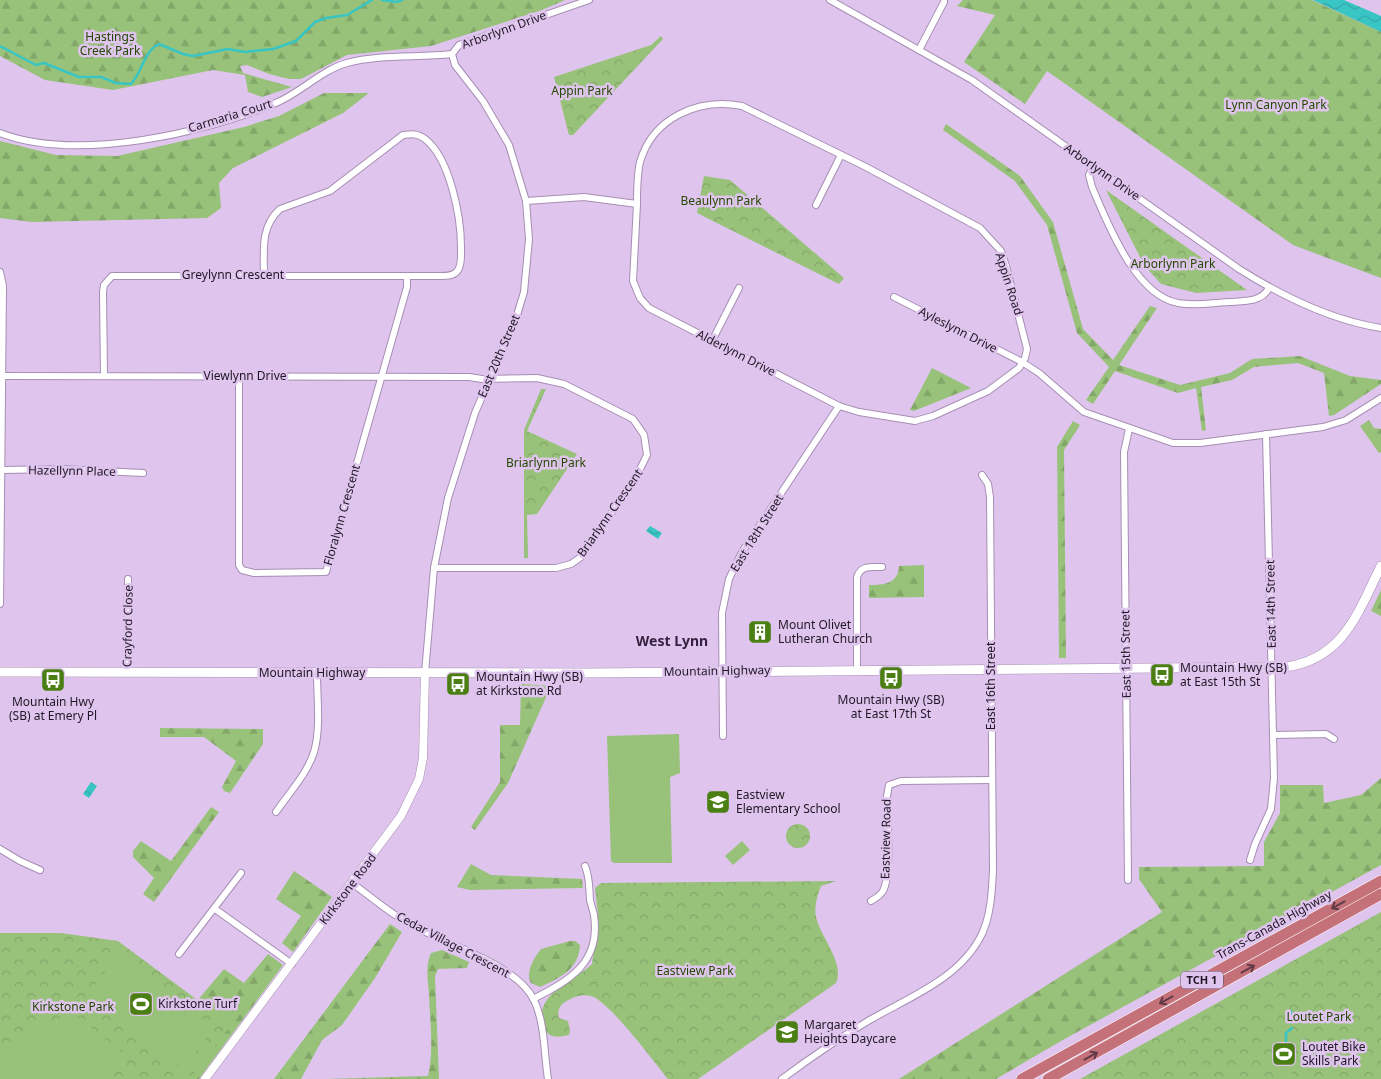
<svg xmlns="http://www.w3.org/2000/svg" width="1381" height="1079" font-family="'Noto Sans',sans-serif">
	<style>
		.forest { fill: url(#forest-firs) }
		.park { fill: url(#park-crowns) }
		.garden { fill: #98c27a }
		.water { fill: url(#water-waves) }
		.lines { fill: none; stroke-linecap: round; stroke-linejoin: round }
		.stream { stroke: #38c5c3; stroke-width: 2.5 }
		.minor-casing { stroke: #a68eb4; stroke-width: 8 }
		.tertiary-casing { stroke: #a68eb4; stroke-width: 9 }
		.secondary-casing { stroke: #a68eb4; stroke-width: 10 }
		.motorway-casing { stroke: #fff; stroke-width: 12 }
		.minor { stroke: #fff; stroke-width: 6 }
		.tertiary { stroke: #fff; stroke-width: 8 }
		.secondary { stroke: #fff; stroke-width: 9 }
		.motorway { stroke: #c4717a; stroke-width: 11 }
		.oneway { stroke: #623a47 }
		.labels { text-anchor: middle; stroke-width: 5; stroke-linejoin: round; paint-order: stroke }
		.shield { fill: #dfc5ed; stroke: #594a61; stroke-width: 1 }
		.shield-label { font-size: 11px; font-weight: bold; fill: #201625 }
		.street-label { font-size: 12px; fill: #201625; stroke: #dfc5ed }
		.park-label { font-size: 12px; fill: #254800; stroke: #dfc5ed }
		.poi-label { font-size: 12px; fill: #201625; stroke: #dfc5ed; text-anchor: start }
		.neighbourhood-label { font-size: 14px; font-weight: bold; fill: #352140; stroke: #dfc5ed }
	</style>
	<defs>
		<pattern id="forest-firs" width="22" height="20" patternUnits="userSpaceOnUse" patternTransform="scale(1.25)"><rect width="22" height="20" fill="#98c27a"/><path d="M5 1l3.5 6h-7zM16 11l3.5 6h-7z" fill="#83a669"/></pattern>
		<pattern id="park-crowns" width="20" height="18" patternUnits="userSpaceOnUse" patternTransform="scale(1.25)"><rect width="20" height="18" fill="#98c27a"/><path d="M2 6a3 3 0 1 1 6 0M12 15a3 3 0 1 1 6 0" fill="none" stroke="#83a669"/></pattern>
		<pattern id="water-waves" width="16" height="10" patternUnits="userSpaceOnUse" patternTransform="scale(1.25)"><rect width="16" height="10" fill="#38c5c3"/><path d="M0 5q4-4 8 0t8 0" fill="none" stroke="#31a8a7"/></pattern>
	</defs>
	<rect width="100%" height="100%" fill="#dfc5ed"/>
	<!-- forest -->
	<g class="forest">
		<polygon points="0,0 565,0 542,10 431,46 347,55 301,79 289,79 269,74 247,65 240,66 243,73 292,87 262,97 248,92 245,75 213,70 113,90 45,80 0,56"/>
		<polygon points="963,0 1312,0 1381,32 1381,278 1293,245 1047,71 1025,104 964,62 995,15 957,6"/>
		<polygon points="324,93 369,93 343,113 233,168 219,183 221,208 207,218 32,222 0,218 0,141 56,155 117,156 244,127 279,116"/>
		<polygon points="946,124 1020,176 1053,222 1083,329 1113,360 1150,306 1157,308 1119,365 1180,385 1230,373 1252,359 1300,356 1350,376 1381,380 1381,384 1334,415 1329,416 1324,373 1298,363 1254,367 1232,380 1201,387 1206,430 1202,431 1196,388 1178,393 1115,371 1093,404 1086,400 1109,367 1077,333 1047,225 1015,181 943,130"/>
		<polygon points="932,368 971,388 914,411 910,410"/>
		<polygon points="1369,420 1374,428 1381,429 1381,452 1379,453 1360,426"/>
		<polygon points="1073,421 1080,425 1064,450 1066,658 1059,658 1057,447"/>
		<path d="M 924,565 L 924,597 L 869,598 L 869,585 C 884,585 898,584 899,566 Z"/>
		<polygon points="1381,590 1381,616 1371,611"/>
		<polygon points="521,684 551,686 508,783 475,830 471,827 500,782 500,725 520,725"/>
		<polygon points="160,728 263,729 263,744 230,793 224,791 222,787 236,761 204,737 160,737"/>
		<polygon points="1381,778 1381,865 1061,1041 996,1079 899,1079 1162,912 1139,879 1139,867 1264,866 1264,842 1280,813 1280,785 1323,785 1324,803 1361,795"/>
		<polygon points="211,807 219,812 154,902 143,894 154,878 133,857 133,851 141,841 171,861"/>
		<polygon points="471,864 491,875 582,879 583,888 470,890 457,887"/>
		<polygon points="294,871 332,897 293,952 282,943 301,916 276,899"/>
		<polygon points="390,924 402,932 375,978 342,1025 322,1040 301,1079 274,1079"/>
		<path d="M 570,941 L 575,941 L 580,945 C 579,969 560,978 540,987 L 531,983 C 525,972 534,958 541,949 Z"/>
		<path d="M 442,950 L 469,962 L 467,968 L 438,969 L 435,976 L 439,1079 L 325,1079 L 428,1076 C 434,1051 430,1021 429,995 C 428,980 425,966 431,953 Z"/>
		<polygon points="268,954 283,965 199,1079 131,1079 224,969 244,983"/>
	</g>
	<!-- park -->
	<g class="park">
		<polygon points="661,36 663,39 573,135 569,135 554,77 651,45"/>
		<polygon points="704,176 730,180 844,278 839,284 697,213"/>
		<polygon points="1106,190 1247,290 1196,293 1161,284 1144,265"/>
		<polygon points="541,389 546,389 527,431 577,454 537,514 527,515 528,558 524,558 524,430"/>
		<circle cx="798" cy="836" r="12"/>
		<path d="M 836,881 L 821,886 C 817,896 814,907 816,917 C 821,938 845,963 836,983 L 698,1079 L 668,1079 C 654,1062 609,1001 591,996 C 582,994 573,997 565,1002 C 559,1006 557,1011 559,1018 L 568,1021 L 570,1031 L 569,1035 C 560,1037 549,1039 545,1029 C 530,995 572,983 592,964 L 598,914 L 595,888 L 601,883 Z"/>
		<polygon points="1381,912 1381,1079 1080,1079"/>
		<polygon points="0,933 61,933 118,941 231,1025 190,1079 0,1079"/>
	</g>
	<!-- garden -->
	<g class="garden">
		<polygon points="679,734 680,773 670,777 672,863 614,863 611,861 607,736"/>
		<polygon points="742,841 750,850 733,865 725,856"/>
		<polygon points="118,954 214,1028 183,1068 88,994"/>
		<path d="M 73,1014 L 127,1056 L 108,1079 L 0,1079 L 0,1055 C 25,1031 42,1025 73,1014 Z"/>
		<polygon points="1290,1029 1292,1079 1278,1079 1275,1030"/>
	</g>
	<!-- water -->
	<g class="water">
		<polygon points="1313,0 1344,0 1381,16 1381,32"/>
		<polygon points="650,526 662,533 658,539 646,531"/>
		<polygon points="91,782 97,786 89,798 83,794"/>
	</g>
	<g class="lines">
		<!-- stream -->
		<g class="stream">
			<polyline points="382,0 396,2 402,0"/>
			<path d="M 0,46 L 36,65 L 44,63 L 79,77 L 101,77 L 116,83 L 131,84 C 143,71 143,52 159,44 L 183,54 L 193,56 L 228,49 L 245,52 L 273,49 L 296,41 L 315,22 L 326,18 L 347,15 L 372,0"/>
			<polyline points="1291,1011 1291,1023"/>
			<polyline points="1286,1051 1286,1033 1292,1028"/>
		</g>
		<defs>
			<g id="minor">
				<path d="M 830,0 L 972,80 L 1239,269 C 1282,296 1330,320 1381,328"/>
				<polyline points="919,50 944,2"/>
				<polyline points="452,54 459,45 589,0"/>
				<path d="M 0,133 C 76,162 204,134 278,102 C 301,92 322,70 347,63 C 380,54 418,58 452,54"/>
				<path d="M 1094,166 L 1089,175 L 1092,187 C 1108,224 1135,295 1178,303 C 1194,306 1212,303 1228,302 C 1243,301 1261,303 1269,288"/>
				<path d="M 526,201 L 584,197 L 637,204 L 633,281 L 640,298 L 649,308 L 839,406 L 859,412 L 915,421 L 933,416 L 988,391 L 1019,368 L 1025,358 L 1027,349 L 1006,266 L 1001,251 L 980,228 L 866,167 L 742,106 C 699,98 653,117 640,162 C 637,175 637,190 637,204"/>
				<polyline points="816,205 841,155"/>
				<polyline points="0,272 3,286 0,604"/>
				<polyline points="894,297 1022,362 1039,373 1084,412 1173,443 1200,443 1323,427 1346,420 1381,398"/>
				<polyline points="712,341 739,288"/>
				<polyline points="0,376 469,377 482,379 537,378 564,384 633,419 644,435 647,455 639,471 592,542 581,557 571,564 556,568 434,568"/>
				<path d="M 104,376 L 103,292 L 104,285 L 112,276 L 437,276 C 444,276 454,277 458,270 C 462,264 461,254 461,247 C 461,217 450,158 425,139 C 418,133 411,134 403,135 L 330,191 L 280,209 C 260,227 264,251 264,276"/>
				<polyline points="239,376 239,565 242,570 254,573 326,572 407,287 407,276"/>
				<polyline points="2,470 61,469 143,473"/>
				<path d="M 857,671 L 857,577 C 861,565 871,567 882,567"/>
				<polyline points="127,673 128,579"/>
				<polyline points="425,673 434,568 448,498 475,413 517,315 524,292 529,239 526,201 509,145 483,101 455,65 452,54"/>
				<polyline points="1274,735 1326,734 1334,739"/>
				<polyline points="723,736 722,613 729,579 742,552 839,406"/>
				<path d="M 276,812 C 289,793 307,774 314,752 C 321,728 317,699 317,674"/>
				<polyline points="0,849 20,861 40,870"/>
				<polyline points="1250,860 1255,844 1271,809 1274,778 1266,434"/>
				<polyline points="1128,880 1124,452 1129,429"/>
				<path d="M 352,883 C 371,897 388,912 408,923 C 443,944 516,963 534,1000 C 545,1023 544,1054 548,1079"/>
				<path d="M 871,901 C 876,898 880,896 883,891 C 892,874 887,817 887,796 L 889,785 L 901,781 L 992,780"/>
				<polyline points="215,909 292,964"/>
				<polyline points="179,954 241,873"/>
				<path d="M 533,999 C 570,980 601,963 594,915 C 593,910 591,905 590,900 C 589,888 590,878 585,866"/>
				<path d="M 782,1079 C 810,1058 838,1039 868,1021 C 909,997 960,979 982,934 C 991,914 992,891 993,870 L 990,497 L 988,484 L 982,475"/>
			</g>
			<polyline id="tertiary" points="205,1079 401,816 419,779 423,758 425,673"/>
			<path id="secondary" d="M 0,672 L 586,673 L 1285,667 C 1344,659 1358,612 1381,566"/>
			<g id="motorway">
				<polyline points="1022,1079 1381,881"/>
				<polyline points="1048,1079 1381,894"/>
			</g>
		</defs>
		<!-- minor casing -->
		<use href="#minor" class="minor-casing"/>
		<!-- tertiary casing -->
		<use href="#tertiary" class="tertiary-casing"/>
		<!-- secondary casing -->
		<use href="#secondary" class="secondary-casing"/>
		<!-- motorway casing -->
		<use href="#motorway" class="motorway-casing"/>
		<!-- minor -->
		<use href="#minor" class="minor"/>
		<!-- tertiary -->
		<use href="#tertiary" class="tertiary"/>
		<!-- secondary -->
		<use href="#secondary" class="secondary"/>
		<!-- motorway -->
		<use href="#motorway" class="motorway"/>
	</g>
	<!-- one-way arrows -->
	<defs><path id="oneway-shaft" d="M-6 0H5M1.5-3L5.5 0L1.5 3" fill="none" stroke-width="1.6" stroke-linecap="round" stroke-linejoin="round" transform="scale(1.25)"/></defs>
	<g class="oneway">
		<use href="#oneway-shaft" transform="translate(1338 905) rotate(151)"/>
		<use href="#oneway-shaft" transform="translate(1248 969) rotate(-29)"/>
		<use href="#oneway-shaft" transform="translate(1166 1000) rotate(151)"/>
		<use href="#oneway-shaft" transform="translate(1091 1056) rotate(-29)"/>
	</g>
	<!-- icons -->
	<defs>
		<symbol id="building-square" viewBox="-11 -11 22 22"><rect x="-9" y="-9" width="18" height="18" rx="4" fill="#4b7f14" stroke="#dfc5ed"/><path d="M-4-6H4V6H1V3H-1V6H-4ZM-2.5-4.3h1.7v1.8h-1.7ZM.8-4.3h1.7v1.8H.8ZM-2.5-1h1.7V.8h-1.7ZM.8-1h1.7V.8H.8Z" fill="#fff"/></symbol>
		<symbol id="bus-square" viewBox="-11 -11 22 22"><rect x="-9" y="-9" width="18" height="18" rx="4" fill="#4b7f14" stroke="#dfc5ed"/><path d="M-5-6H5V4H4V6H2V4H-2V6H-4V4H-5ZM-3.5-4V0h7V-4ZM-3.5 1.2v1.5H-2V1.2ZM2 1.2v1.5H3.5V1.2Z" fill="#fff"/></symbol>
		<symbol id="school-square" viewBox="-11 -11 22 22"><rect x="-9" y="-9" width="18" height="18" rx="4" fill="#4b7f14" stroke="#dfc5ed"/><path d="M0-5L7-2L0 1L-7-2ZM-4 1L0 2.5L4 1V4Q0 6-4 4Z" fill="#fff"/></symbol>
		<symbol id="stadium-square" viewBox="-11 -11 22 22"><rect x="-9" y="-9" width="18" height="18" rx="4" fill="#4b7f14" stroke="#dfc5ed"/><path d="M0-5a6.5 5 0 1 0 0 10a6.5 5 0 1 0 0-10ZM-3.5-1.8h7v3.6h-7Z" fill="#fff"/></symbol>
	</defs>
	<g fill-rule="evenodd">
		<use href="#building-square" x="746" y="618" width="28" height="28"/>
		<use href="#bus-square" x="1148" y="661" width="28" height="28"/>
		<use href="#bus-square" x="877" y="664" width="28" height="28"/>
		<use href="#bus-square" x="39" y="666" width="28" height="28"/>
		<use href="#bus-square" x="444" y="670" width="28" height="28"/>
		<use href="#school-square" x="704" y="788" width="28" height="28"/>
		<use href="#stadium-square" x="127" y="990" width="28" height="28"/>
		<use href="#school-square" x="773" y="1018" width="28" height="28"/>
		<use href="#stadium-square" x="1270" y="1040" width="28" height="28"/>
	</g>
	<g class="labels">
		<!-- shield labels -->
		<rect class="shield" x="1181" y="971.5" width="42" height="17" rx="4"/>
		<g class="shield-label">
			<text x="1202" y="984">TCH 1</text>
		</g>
		<!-- street labels -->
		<g class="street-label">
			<text transform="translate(504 30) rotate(-20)" y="4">Arborlynn Drive</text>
			<text transform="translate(230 116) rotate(-17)" y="4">Carmaria Court</text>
			<text transform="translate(1102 172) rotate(35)" y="4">Arborlynn Drive</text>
			<text x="233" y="279">Greylynn Crescent</text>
			<text transform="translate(1009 284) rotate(72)" y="4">Appin Road</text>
			<text transform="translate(958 330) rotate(27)" y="4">Ayleslynn Drive</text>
			<text transform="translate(736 353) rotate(27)" y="4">Alderlynn Drive</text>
			<text transform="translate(499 356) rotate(-67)" y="4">East 20th Street</text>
			<text x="245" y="380">Viewlynn Drive</text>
			<text transform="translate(72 471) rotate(1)" y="4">Hazellynn Place</text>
			<text transform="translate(610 513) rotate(-55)" y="4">Briarlynn Crescent</text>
			<text transform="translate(342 515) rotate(-74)" y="4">Floralynn Crescent</text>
			<text transform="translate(757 533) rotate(-58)" y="4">East 18th Street</text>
			<text transform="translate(1271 604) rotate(-91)" y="4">East 14th Street</text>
			<text transform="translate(128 626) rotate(-89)" y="4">Crayford Close</text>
			<text transform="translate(1126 654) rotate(-91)" y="4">East 15th Street</text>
			<text transform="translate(717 671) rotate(-1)" y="4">Mountain Highway</text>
			<text x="312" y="677">Mountain Highway</text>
			<text transform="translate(991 686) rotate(-90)" y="4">East 16th Street</text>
			<text transform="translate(886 839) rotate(-89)" y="4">Eastview Road</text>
			<text transform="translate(348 889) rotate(-53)" y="4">Kirkstone Road</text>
			<text transform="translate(1274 925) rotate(-29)" y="4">Trans-Canada Highway</text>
			<text transform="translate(453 945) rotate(28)" y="4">Cedar Village Crescent</text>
		</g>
		<!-- park labels -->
		<g class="park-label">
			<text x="110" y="41">Hastings<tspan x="110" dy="14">Creek Park</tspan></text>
			<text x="582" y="95">Appin Park</text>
			<text x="1276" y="109">Lynn Canyon Park</text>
			<text x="721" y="205">Beaulynn Park</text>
			<text x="1173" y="268">Arborlynn Park</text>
			<text x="546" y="467">Briarlynn Park</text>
			<text x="695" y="975">Eastview Park</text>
			<text x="73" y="1011">Kirkstone Park</text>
			<text x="1319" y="1021">Loutet Park</text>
		</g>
		<!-- poi labels -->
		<g class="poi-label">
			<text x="778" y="629">Mount Olivet<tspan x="778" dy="14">Lutheran Church</tspan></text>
			<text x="1180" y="672">Mountain Hwy (SB)<tspan x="1180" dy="14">at East 15th St</tspan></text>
			<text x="476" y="681">Mountain Hwy (SB)<tspan x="476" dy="14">at Kirkstone Rd</tspan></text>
			<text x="891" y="704" text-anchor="middle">Mountain Hwy (SB)<tspan x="891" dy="14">at East 17th St</tspan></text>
			<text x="53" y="706" text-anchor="middle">Mountain Hwy<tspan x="53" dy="14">(SB) at Emery Pl</tspan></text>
			<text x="736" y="799">Eastview<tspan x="736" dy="14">Elementary School</tspan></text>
			<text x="158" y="1008">Kirkstone Turf</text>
			<text x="804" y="1029">Margaret<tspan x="804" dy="14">Heights Daycare</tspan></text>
			<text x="1302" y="1051">Loutet Bike<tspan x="1302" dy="14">Skills Park</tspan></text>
		</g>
		<!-- neighbourhood labels -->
		<g class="neighbourhood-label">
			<text x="672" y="646">West Lynn</text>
		</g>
	</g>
</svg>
